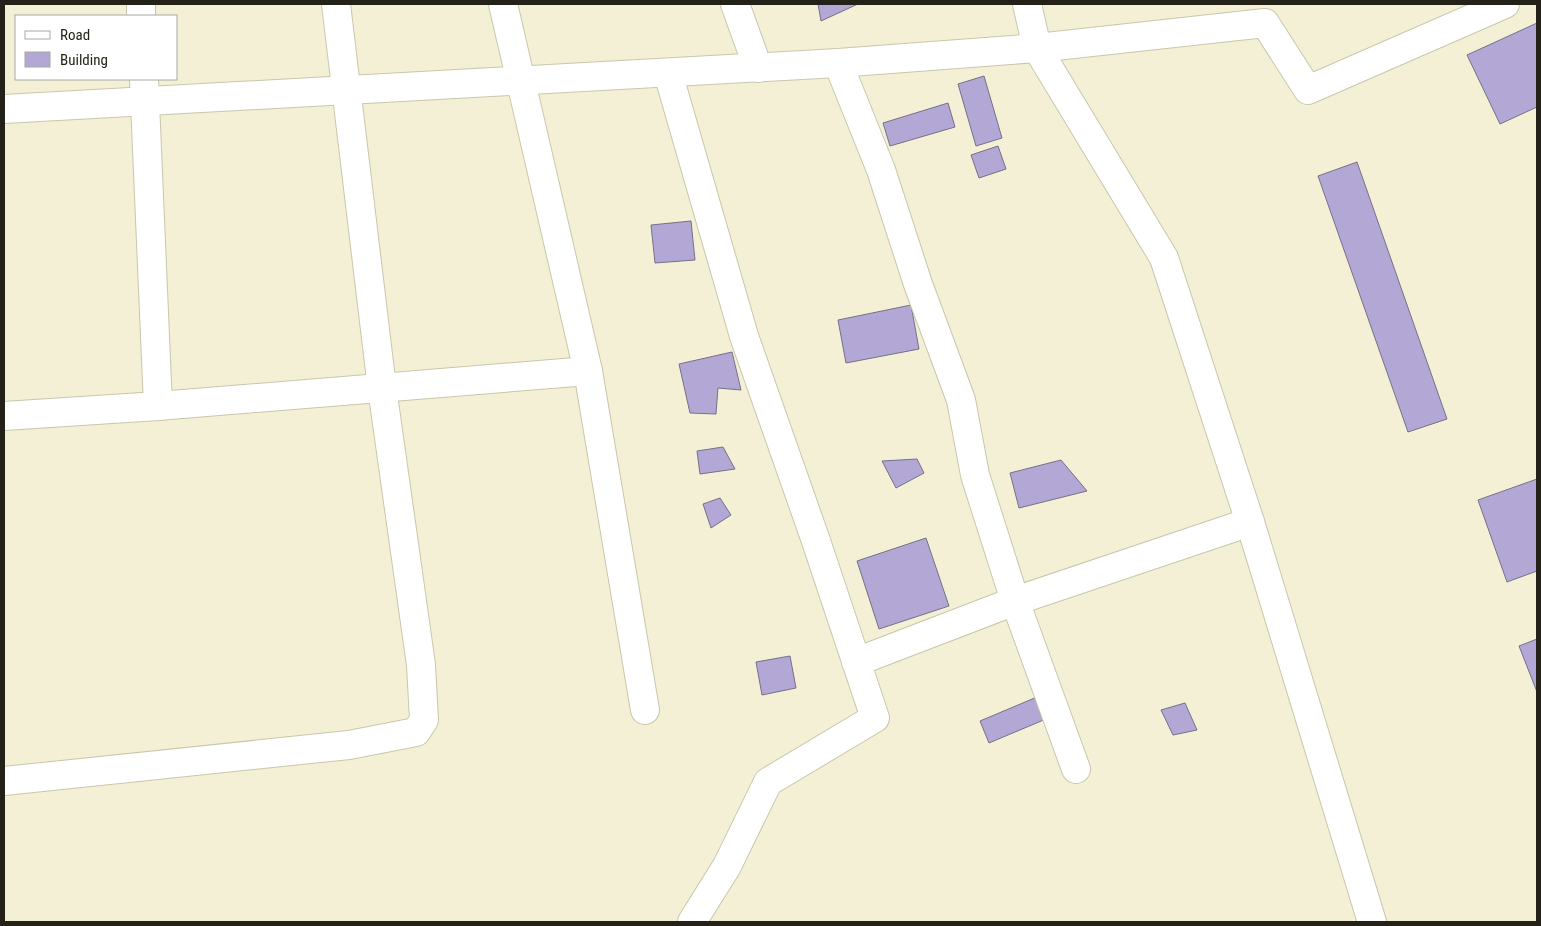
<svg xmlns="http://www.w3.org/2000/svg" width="1541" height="926" font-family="'Roboto Condensed',sans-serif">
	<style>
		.building { fill: #b3a7d5; stroke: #767087 }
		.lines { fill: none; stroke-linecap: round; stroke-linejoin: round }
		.street-casing { stroke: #cac6ac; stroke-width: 30 }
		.street { stroke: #fff; stroke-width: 28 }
	</style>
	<rect width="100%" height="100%" fill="#f4f0d5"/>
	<!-- building -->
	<g class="building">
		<polygon points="818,4 858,4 821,21"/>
		<polygon points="1537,23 1537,107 1500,124 1467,55"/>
		<polygon points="984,76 1002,138 976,146 958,84"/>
		<polygon points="948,103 955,127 890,146 883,123"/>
		<polygon points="998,146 1006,169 979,178 971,155"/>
		<polygon points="1357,162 1447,419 1408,432 1318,176"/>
		<polygon points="691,221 695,260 655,263 651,225"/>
		<polygon points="911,305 919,349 846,363 838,320"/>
		<polygon points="732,352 741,390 718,388 716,414 690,413 679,364"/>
		<polygon points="723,447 735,469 700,474 697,451"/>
		<polygon points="917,459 924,473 896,488 882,461"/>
		<polygon points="1061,460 1087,491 1019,508 1010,473"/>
		<polygon points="1537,479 1537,571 1507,582 1478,500"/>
		<polygon points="720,498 731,515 711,528 703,504"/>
		<polygon points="926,538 949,606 879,629 857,561"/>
		<polygon points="1537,639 1537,692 1519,646"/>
		<polygon points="790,656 796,688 762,695 756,662"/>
		<polygon points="1037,697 1046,719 989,743 980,721"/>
		<polygon points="1185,703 1197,730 1173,735 1161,710"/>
	</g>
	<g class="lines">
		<defs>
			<g id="street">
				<polyline points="141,4 141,16"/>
				<polyline points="735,4 758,68"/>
				<polyline points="1027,4 1037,48 1164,258 1250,522 1372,922"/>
				<polyline points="838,63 881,170 918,284 961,400 975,475 1015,601 1076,769"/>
				<polyline points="668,73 744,336 816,541 875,718 768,782 727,866 692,922"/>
				<polyline points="144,79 158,406"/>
				<polyline points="4,109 838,63 1037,48 1265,23 1308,90 1505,4"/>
				<polyline points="588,371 645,710"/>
				<polyline points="4,416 158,406 588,371 503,4"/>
				<polyline points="856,662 1015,601 1250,522"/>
				<polyline points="4,781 349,745 416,732 424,720 421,665 382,388 336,4"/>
			</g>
		</defs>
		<!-- street casing -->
		<use href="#street" class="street-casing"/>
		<!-- street -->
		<use href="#street" class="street"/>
	</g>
	<!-- border -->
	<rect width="1541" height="926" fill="none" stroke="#242218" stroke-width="10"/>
	<!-- legend -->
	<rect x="15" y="15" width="162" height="65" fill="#ffffff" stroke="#a7a7a3"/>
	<rect x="25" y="31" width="25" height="8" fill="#ffffff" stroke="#a7a7a3"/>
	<text x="60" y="40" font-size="15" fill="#242218">Road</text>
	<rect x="25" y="52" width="25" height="15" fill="#b3a7d5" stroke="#a7a7a3"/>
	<text x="60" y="65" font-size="15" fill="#242218">Building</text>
</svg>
